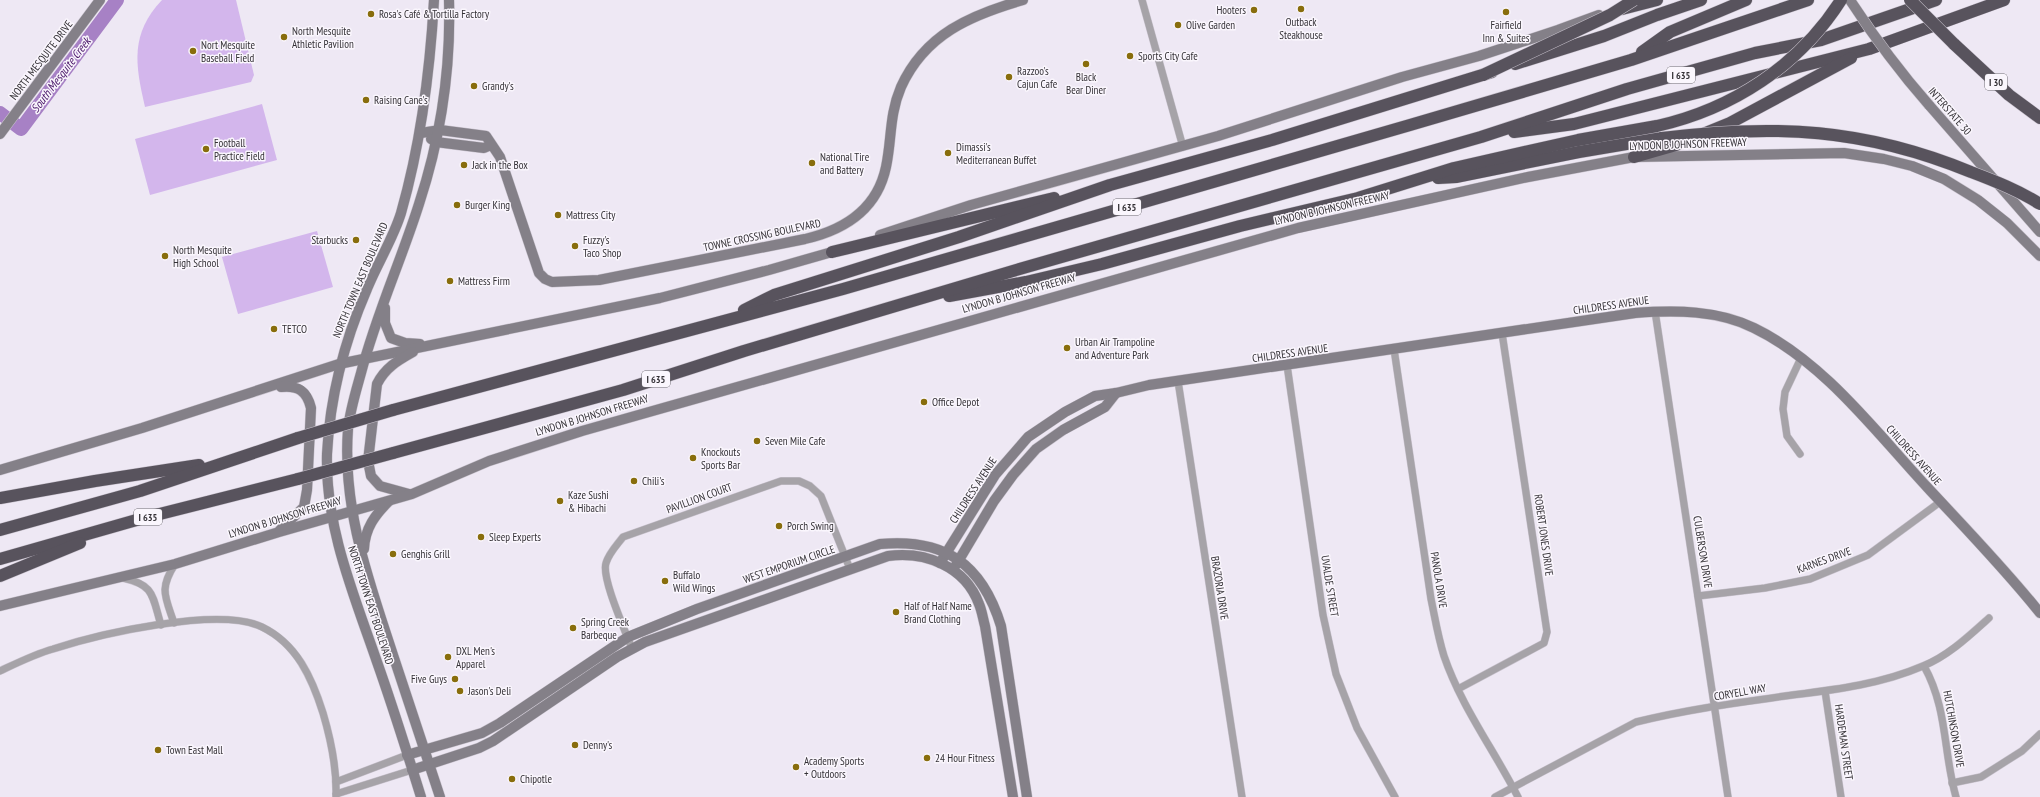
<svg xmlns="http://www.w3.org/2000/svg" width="2040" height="797" font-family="'PT Sans Narrow',sans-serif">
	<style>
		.green { fill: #d3b6ec }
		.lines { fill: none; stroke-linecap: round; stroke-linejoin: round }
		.river { stroke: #a781c5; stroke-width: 14 }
		.street-casing { stroke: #c9c3ce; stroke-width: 8 }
		.secondary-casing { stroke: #c9c3ce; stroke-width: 11 }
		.highway-casing { stroke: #c9c3ce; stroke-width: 13 }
		.street { stroke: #a6a3a8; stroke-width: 7 }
		.secondary { stroke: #848088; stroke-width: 10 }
		.highway { stroke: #58535d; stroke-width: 12 }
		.secondary-bridge-casing { stroke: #c9c3ce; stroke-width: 11; stroke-linecap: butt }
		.highway-bridge-casing { stroke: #c9c3ce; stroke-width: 13; stroke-linecap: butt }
		.secondary-bridge { stroke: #848088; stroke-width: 10 }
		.highway-bridge { stroke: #58535d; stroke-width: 12 }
		.poi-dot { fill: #886d0c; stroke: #faf6fd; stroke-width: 1.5 }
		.labels { text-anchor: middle; stroke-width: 3; stroke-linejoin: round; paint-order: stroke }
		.shield { fill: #faf6fd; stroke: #6f6c72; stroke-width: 1 }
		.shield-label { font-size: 10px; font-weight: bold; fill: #343136 }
		.poi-label { font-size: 11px; fill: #343136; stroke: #faf6fd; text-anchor: start }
		.street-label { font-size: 11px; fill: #343136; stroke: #faf6fd }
		.water-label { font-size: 12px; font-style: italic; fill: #491668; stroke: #faf6fd }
	</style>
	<rect width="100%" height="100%" fill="#eee8f4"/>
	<!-- green -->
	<g class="green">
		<path d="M 162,0 L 236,0 L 254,75 L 251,82 L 145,107 C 135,64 130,34 162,0 Z"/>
		<polygon points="262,104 277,160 150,195 135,139"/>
		<polygon points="317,231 333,287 238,314 222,257"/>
	</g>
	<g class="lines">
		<!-- river -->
		<polyline class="river" points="0,113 21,129 117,0"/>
		<defs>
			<g id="street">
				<polyline points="1142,0 1183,147"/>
				<polyline points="1655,311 1728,797"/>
				<path d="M 1394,349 L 1431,599 C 1435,618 1438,637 1444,656 C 1461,706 1494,750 1518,797"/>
				<polyline points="1287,365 1323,615 1336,674 1357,728 1395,797"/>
				<polyline points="1178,381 1242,797"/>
				<polyline points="1800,454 1787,436 1783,409 1785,392 1801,358"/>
				<path d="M 123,578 C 155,585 152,596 161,625"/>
				<polyline points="1698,596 1765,588 1810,579 1868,555 1940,502"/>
				<path d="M 174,623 C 165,596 159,589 175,564"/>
				<path d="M 632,649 C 626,632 601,578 606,563 C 609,553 617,545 623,537 L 781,481 L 799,481 L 810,486 L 821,496 L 850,569"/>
				<path d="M 1924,666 C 1948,709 1943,752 1956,797"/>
				<path d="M 0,671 C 17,663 35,654 53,649 C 99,634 219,606 262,627 C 297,644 312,678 323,713 C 331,740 337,769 336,797"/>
				<polyline points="1458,689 1544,643 1547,632 1502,333"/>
				<polyline points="1825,691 1841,797"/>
				<polyline points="336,782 407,755"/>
				<polyline points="1952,783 1981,777 2022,751 2040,734"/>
				<polyline points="336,794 412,770"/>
				<path d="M 1495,797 L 1636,722 C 1684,710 1735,703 1785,696 C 1832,690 1879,685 1923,666 C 1948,656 1969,636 1989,618"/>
			</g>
			<g id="secondary">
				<polyline points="1929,105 2040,232"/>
				<path d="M 421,133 L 440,130 L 486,136 L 500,157 L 539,273 L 545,279 L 552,282 L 599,280 L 805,239 C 844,230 877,210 886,167 C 892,139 889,115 901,87 C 925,34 971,15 1023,0"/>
				<polyline points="0,134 100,0"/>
				<polyline points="431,139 436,142 484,148 491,145"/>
				<polyline points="880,235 971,205 1218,136 1402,77 1479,56 1558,30 1599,15"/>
				<polyline points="385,308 385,323 391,338 405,343 420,344"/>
				<polyline points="0,470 142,428 339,364 660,298 769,270 839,250"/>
				<path d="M 409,494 L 380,486 L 371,476 L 368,461 L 377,384 C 385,368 397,361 413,352"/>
				<path d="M 280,530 L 304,507 L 307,490 L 311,408 C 307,391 298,385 281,387"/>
				<path d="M 364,549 C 365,528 375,515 389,501"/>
				<path d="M 940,563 L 995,475 L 1028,437 L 1065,412 L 1095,396 L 1116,393 L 1149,385 L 1635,313 C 1675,310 1718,310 1754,328 C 1824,362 1875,431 1927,487 C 1965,528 2005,569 2040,613"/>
				<polyline points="956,565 994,501 1013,475 1036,449 1063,430 1105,407 1116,393"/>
				<polyline points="0,606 175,564 279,532 412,494 489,461 582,431 1298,228 1528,177 1634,157 1844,153 1884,159 1912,166 1944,179 1978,200 2007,223 2040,256"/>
				<path d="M 407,755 L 482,733 L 500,723 L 628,637 L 697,609 L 880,544 C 945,538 982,564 1001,626 L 1027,797"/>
				<path d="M 412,770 L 479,748 L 493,741 L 617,657 L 645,642 L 888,556 C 925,551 965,566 979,604 C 982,611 983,619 985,626 L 1013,797"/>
				<path d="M 421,797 C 407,752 393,707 377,662 C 354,595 325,527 327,454 C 330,396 344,342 367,289 C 377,264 393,239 401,213 C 421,143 430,72 434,0"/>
				<path d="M 440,797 C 424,750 409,702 393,655 C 369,581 342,509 348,429 C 350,410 356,391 361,373 C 376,315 401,261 419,204 C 441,137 451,70 449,0"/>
			</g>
			<g id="highway">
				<polyline points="1622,9 1657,0"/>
				<polyline points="1954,44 2009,95 2040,118"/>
				<polyline points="1642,52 1670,32 1746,0"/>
				<polyline points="1515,64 1604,36 1657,15 1701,0"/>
				<polyline points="1514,132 1574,124 1869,49 2004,0"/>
				<polyline points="1634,157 1676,145 1730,123 1851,58"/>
				<polyline points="1438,178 1456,177 1579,152 1662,138"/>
				<polyline points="832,252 1054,198"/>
				<polyline points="949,296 1026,282 1102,264 1240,226 1358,198 1454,168 1578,140 1657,126"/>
				<polyline points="744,310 774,295 959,237 1110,185 1272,140 1492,72"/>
				<polyline points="393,410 843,289 1410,125 1631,60 1808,0"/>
				<polyline points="393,453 623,390 744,351 1023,268 1481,137 1627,89 1755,53 1821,40 1936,0"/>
				<polyline points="0,498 95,481 199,465"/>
				<polyline points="0,530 140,491 298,438"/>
				<polyline points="0,559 140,519 298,479"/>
				<polyline points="0,576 80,543"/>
			</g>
		</defs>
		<!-- street casing -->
		<use href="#street" class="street-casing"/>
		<!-- secondary casing -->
		<use href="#secondary" class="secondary-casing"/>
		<!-- highway casing -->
		<use href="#highway" class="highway-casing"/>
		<!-- street -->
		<use href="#street" class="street"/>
		<!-- secondary -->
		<use href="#secondary" class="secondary"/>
		<!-- highway -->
		<use href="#highway" class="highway"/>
		<defs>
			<path id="secondary-bridge" d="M 1850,0 C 1874,37 1900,72 1929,105"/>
			<g id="highway-bridge">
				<polyline points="1910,0 1954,44"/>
				<polyline points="1483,75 1610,15 1634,0"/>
				<path d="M 1657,126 C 1732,109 1799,66 1841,0"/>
				<path d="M 1662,138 C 1775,124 1864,128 1971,172 C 1995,181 2018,190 2040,204"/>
				<polyline points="298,438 393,410"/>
				<polyline points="298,479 393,453"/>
			</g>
		</defs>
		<!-- secondary-bridge casing -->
		<use href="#secondary-bridge" class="secondary-bridge-casing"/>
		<!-- highway-bridge casing -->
		<use href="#highway-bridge" class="highway-bridge-casing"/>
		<!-- secondary-bridge -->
		<use href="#secondary-bridge" class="secondary-bridge"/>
		<!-- highway-bridge -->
		<use href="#highway-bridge" class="highway-bridge"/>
	</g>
	<!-- markers -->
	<g class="poi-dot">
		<circle cx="1301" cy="9" r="4"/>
		<circle cx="1254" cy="10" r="4"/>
		<circle cx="1506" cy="12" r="4"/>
		<circle cx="371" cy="14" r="4"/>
		<circle cx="1178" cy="25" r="4"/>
		<circle cx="284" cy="37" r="4"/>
		<circle cx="193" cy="51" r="4"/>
		<circle cx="1130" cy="56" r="4"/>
		<circle cx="1086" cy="64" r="4"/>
		<circle cx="1009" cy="77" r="4"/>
		<circle cx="474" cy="86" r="4"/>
		<circle cx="366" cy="100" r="4"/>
		<circle cx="206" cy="149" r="4"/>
		<circle cx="948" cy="153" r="4"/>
		<circle cx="812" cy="163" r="4"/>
		<circle cx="464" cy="165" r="4"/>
		<circle cx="457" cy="205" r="4"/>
		<circle cx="558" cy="215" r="4"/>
		<circle cx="356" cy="240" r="4"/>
		<circle cx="575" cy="246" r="4"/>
		<circle cx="165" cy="256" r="4"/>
		<circle cx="450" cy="281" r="4"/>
		<circle cx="274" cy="329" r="4"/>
		<circle cx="1067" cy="348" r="4"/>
		<circle cx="924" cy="402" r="4"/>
		<circle cx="757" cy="441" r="4"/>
		<circle cx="693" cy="458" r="4"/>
		<circle cx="634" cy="481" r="4"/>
		<circle cx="560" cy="501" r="4"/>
		<circle cx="779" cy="526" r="4"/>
		<circle cx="481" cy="537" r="4"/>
		<circle cx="393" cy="554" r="4"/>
		<circle cx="665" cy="581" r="4"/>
		<circle cx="896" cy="612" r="4"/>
		<circle cx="573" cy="628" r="4"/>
		<circle cx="448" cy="657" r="4"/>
		<circle cx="455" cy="679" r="4"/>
		<circle cx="460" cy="691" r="4"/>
		<circle cx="575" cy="745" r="4"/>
		<circle cx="158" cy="750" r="4"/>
		<circle cx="927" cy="758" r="4"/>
		<circle cx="796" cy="767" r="4"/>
		<circle cx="512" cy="779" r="4"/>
	</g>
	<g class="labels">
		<!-- shield labels -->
		<g class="shield">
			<rect x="1667" y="67" width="28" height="16" rx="3"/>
			<rect x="1985" y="74" width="22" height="16" rx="3"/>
			<rect x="1113" y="199" width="28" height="16" rx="3"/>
			<rect x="642" y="371" width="28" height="16" rx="3"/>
			<rect x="134" y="509" width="28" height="16" rx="3"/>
		</g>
		<g class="shield-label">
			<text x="1681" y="79">I 635</text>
			<text x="1996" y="86">I 30</text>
			<text x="1127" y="211">I 635</text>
			<text x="656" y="383">I 635</text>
			<text x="148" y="521">I 635</text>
		</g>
		<!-- poi labels -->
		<g class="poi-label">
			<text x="1246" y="14" text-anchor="end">Hooters</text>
			<text x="379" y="18">Rosa's Café &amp; Tortilla Factory</text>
			<text x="1301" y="26" text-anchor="middle">Outback<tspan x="1301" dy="13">Steakhouse</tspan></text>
			<text x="1186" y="29">Olive Garden</text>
			<text x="1506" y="29" text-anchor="middle">Fairfield<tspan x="1506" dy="13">Inn &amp; Suites</tspan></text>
			<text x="292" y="35">North Mesquite<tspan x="292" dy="13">Athletic Pavilion</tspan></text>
			<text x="201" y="49">Nort Mesquite<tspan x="201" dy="13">Baseball Field</tspan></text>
			<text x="1138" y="60">Sports City Cafe</text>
			<text x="1017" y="75">Razzoo's<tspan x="1017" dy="13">Cajun Cafe</tspan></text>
			<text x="1086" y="81" text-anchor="middle">Black<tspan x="1086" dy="13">Bear Diner</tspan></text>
			<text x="482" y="90">Grandy's</text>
			<text x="374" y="104">Raising Cane's</text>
			<text x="214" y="147">Football<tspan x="214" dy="13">Practice Field</tspan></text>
			<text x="956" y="151">Dimassi's<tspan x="956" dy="13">Mediterranean Buffet</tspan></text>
			<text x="820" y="161">National Tire<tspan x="820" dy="13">and Battery</tspan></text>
			<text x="472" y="169">Jack in the Box</text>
			<text x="465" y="209">Burger King</text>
			<text x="566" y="219">Mattress City</text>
			<text x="348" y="244" text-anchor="end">Starbucks</text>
			<text x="583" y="244">Fuzzy's<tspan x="583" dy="13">Taco Shop</tspan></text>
			<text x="173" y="254">North Mesquite<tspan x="173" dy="13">High School</tspan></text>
			<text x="458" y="285">Mattress Firm</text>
			<text x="282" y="333">TETCO</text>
			<text x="1075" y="346">Urban Air Trampoline<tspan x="1075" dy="13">and Adventure Park</tspan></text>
			<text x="932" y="406">Office Depot</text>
			<text x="765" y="445">Seven Mile Cafe</text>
			<text x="701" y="456">Knockouts<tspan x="701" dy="13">Sports Bar</tspan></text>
			<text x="642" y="485">Chili's</text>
			<text x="568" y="499">Kaze Sushi<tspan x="568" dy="13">&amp; Hibachi</tspan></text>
			<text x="787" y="530">Porch Swing</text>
			<text x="489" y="541">Sleep Experts</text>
			<text x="401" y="558">Genghis Grill</text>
			<text x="673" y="579">Buffalo<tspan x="673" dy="13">Wild Wings</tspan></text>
			<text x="904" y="610">Half of Half Name<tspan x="904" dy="13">Brand Clothing</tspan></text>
			<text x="581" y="626">Spring Creek<tspan x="581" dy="13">Barbeque</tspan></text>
			<text x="456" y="655">DXL Men's<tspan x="456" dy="13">Apparel</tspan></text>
			<text x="447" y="683" text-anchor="end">Five Guys</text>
			<text x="468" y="695">Jason's Deli</text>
			<text x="583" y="749">Denny's</text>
			<text x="166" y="754">Town East Mall</text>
			<text x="935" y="762">24 Hour Fitness</text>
			<text x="804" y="765">Academy Sports<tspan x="804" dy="13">+ Outdoors</tspan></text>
			<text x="520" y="783">Chipotle</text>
		</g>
		<!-- street labels -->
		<g class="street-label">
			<text transform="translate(41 60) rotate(-53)" y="4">NORTH MESQUITE DRIVE</text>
			<text transform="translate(1950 111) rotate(49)" y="4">INTERSTATE 30</text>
			<text transform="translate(1688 144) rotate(-2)" y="4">LYNDON B JOHNSON FREEWAY</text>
			<text transform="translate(1332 208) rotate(-13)" y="4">LYNDON B JOHNSON FREEWAY</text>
			<text transform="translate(762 235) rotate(-12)" y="4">TOWNE CROSSING BOULEVARD</text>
			<text transform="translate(360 280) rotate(-67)" y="4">NORTH TOWN EAST BOULEVARD</text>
			<text transform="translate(1019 293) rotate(-16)" y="4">LYNDON B JOHNSON FREEWAY</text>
			<text transform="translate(1611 305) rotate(-8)" y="4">CHILDRESS AVENUE</text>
			<text transform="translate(1290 353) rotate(-8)" y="4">CHILDRESS AVENUE</text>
			<text transform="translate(592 415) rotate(-17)" y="4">LYNDON B JOHNSON FREEWAY</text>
			<text transform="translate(1914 455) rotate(48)" y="4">CHILDRESS AVENUE</text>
			<text transform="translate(973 490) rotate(-57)" y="4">CHILDRESS AVENUE</text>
			<text transform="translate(699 498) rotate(-20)" y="4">PAVILLION COURT</text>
			<text transform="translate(285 517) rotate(-17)" y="4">LYNDON B JOHNSON FREEWAY</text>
			<text transform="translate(1544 535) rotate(82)" y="4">ROBERT JONES DRIVE</text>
			<text transform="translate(1703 552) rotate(81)" y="4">CULBERSON DRIVE</text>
			<text transform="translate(1824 560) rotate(-20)" y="4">KARNES DRIVE</text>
			<text transform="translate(789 564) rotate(-19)" y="4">WEST EMPORIUM CIRCLE</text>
			<text transform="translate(1439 580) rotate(81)" y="4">PANOLA DRIVE</text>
			<text transform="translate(1330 586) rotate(81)" y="4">UVALDE STREET</text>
			<text transform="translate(1220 588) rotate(81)" y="4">BRAZORIA DRIVE</text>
			<text transform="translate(371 605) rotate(72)" y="4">NORTH TOWN EAST BOULEVARD</text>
			<text transform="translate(1740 692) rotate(-10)" y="4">CORYELL WAY</text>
			<text transform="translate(1954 729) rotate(80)" y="4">HUTCHINSON DRIVE</text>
			<text transform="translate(1844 742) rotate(82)" y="4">HARDEMAN STREET</text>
		</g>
		<!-- water labels -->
		<g class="water-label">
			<text transform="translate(61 75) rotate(-53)" y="4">South Mesquite Creek</text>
		</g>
	</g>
</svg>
